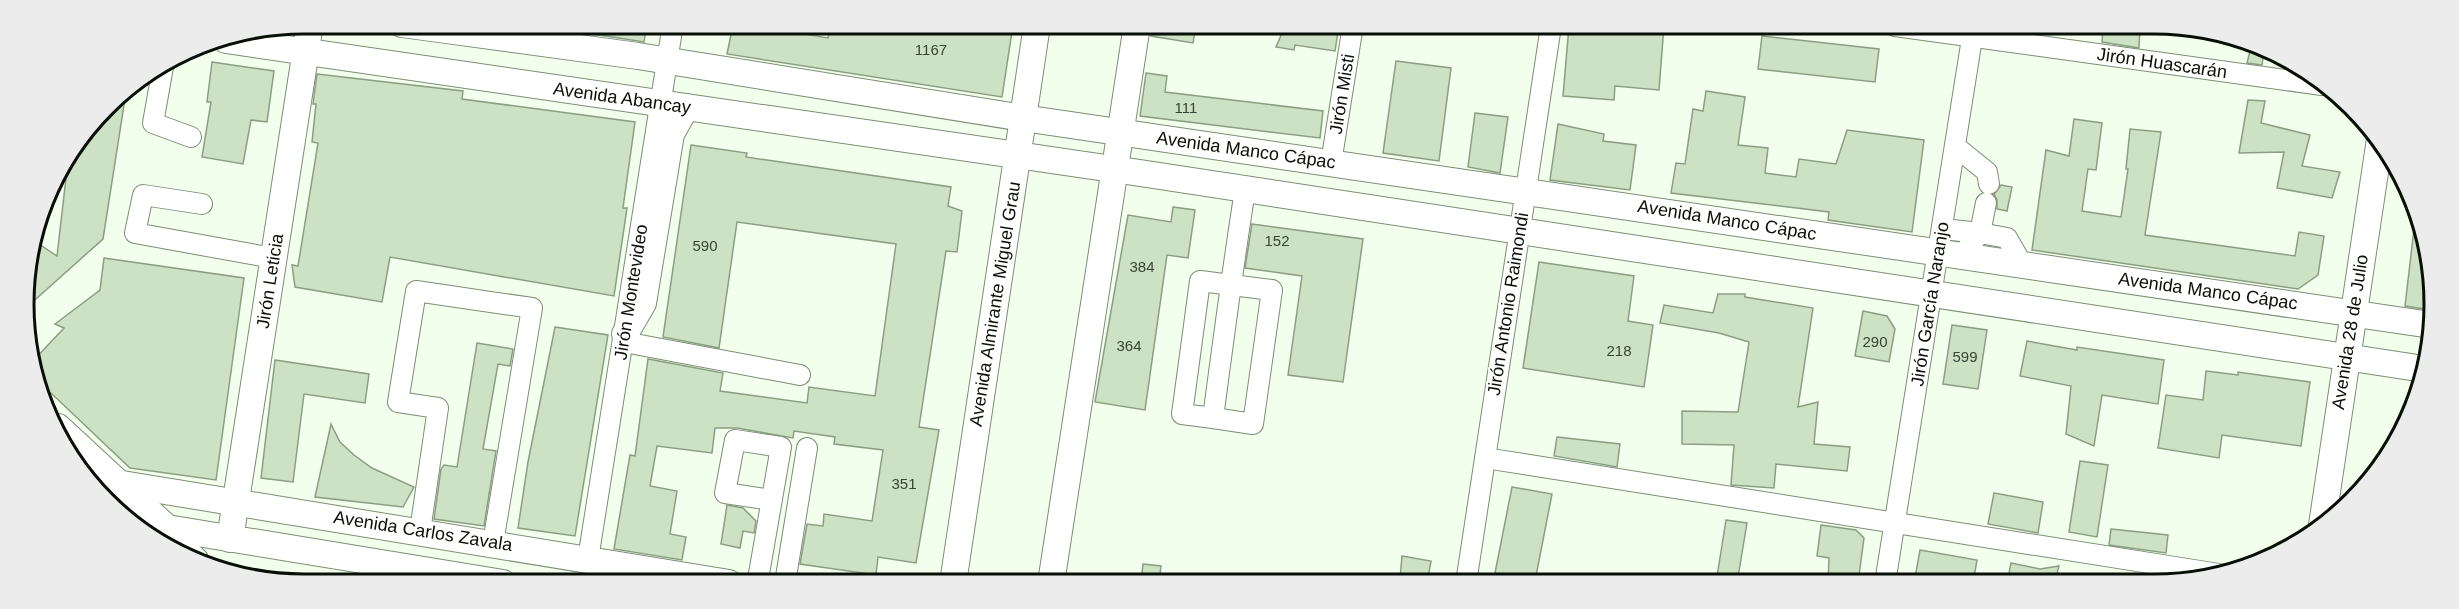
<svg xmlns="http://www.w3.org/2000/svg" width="2459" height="609" font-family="Helvetica,sans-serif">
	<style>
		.building { fill: #cde1c4; stroke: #8b9e83; stroke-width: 1.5 }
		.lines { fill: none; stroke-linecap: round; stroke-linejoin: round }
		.minor-casing { stroke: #7c8e74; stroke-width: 22 }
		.major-casing { stroke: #7c8e74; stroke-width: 28 }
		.minor { stroke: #fff; stroke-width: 20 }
		.major { stroke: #fff; stroke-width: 26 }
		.labels { text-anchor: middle; stroke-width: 4.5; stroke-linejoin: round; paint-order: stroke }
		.number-label { font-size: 15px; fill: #394436 }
		.street-label { font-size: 18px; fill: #080f06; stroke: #fff }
		.rim { fill: none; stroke: #080f06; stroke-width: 3 }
	</style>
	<rect width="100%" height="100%" fill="#f3ffed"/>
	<!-- building -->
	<g class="building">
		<polygon points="586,24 647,24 644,42 586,33"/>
		<polygon points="733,25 800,25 798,33 828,38 830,25 1013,25 1002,97 727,54"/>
		<polygon points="1152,25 1196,25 1193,43 1151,36"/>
		<polygon points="1324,25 1339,25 1335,51 1295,45 1294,50 1276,47 1285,26 1322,33"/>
		<polygon points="1569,26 1664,26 1659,90 1615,86 1614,100 1563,96"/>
		<polygon points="2103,26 2140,26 2139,48 2102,42"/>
		<polygon points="1762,36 1879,49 1875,82 1758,69"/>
		<polygon points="2251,47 2264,51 2262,65 2247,63"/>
		<polygon points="1396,61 1451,68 1439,161 1383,153"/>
		<polygon points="212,62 274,71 267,122 251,120 243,164 202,157 211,102 207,102"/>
		<polygon points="1146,73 1167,76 1165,92 1323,111 1320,138 1140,116"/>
		<polygon points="317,74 463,91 462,99 635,122 623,208 627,208 614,296 390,257 382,302 295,287 292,265 298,266 318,143 312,142 316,104 313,104"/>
		<polygon points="1706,91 1745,97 1738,145 1768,148 1765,173 1796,177 1799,159 1836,164 1847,130 1924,140 1912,232 1828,220 1829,212 1671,193 1676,163 1685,164 1693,109 1703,111"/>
		<polygon points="2248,100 2265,101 2261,123 2310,135 2302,166 2340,172 2332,198 2277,188 2284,152 2239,153"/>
		<polygon points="112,104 124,105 103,239 27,307 25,286 36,242 57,256 68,161"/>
		<polygon points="1475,113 1508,117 1500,173 1468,167"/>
		<polygon points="2074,119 2102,123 2096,170 2088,169 2082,211 2121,217 2128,169 2126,169 2130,129 2161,132 2145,235 2295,256 2299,232 2324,236 2318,275 2298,289 2032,250 2046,150 2069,156"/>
		<polygon points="1558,124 1604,134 1603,141 1636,145 1630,190 1550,180"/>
		<polygon points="691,145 747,153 746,157 951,187 948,206 962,211 957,252 946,251 919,427 939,430 916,563 878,557 876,575 800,564 807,524 823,526 824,514 872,521 883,450 834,444 835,437 794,431 793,438 737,428 715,428 712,453 657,446 650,486 677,491 670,534 686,537 682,560 614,549 630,455 635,456 648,359 723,373 720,391 807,403 809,387 875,396 896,244 737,222 719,348 663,337"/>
		<polygon points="2001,185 2012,187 2007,211 1997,209 1997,200 1994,194"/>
		<polygon points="1173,207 1195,210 1188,258 1167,255 1145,410 1095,402 1128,215 1171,222"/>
		<polygon points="2416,212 2426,232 2431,310 2405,306"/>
		<polygon points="1252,224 1363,239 1343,382 1288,375 1302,276 1245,268"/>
		<polygon points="104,258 244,278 216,480 130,468 34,377 32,362 64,328 55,324 100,290"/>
		<polygon points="1539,262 1634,276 1628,321 1653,325 1644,387 1523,368"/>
		<polygon points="1718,294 1745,294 1745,297 1813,308 1798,407 1818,402 1814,444 1850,447 1847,471 1776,464 1774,488 1731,485 1734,445 1682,444 1682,411 1738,412 1749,342 1719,333 1660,323 1664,305 1713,313"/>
		<polygon points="1863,311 1887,316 1895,329 1889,362 1855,356"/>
		<polygon points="1952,325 1987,330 1978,389 1943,384"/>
		<polygon points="555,327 608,335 575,536 518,528 528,462"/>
		<polygon points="2027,341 2077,350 2077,347 2164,360 2158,404 2102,395 2094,446 2066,434 2071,386 2020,376"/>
		<polygon points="477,343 513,349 510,366 498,364 483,449 496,451 484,526 434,519 441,469 444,465 457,467"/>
		<polygon points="275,360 369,374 365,403 304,394 293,482 261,478"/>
		<polygon points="2206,371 2238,375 2238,372 2310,382 2301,446 2222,435 2219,458 2158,448 2166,395 2203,400"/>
		<polygon points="331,424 340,442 354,455 372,468 414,487 403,507 315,497"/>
		<polygon points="1557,437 1620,444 1617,467 1554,456"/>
		<polygon points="2080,461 2108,465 2097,537 2069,532"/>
		<polygon points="1512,487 1552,494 1535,581 1495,573"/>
		<polygon points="1994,493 2043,502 2038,533 1988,524"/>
		<polygon points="727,505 743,508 756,521 754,533 743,531 740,548 721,544"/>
		<polygon points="1726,520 1747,523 1737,583 1716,583"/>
		<polygon points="1821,525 1856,530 1864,538 1858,583 1828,583 1829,558 1817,556"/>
		<polygon points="2111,529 2168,535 2166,553 2109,545"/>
		<polygon points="1920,550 1977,560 1973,583 1914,583"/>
		<polygon points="1402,556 1431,561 1427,583 1400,579"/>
		<polygon points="2011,563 2040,569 2059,566 2057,573 2071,576 2070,583 2007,583"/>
		<polygon points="1143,564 1161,566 1159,583 1141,583"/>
	</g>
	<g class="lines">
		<defs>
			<g id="minor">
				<polyline points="1895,26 2322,85"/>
				<polyline points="163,67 153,123 191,137"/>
				<polyline points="1956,147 1987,172 1989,184"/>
				<polyline points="1331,163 1353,25"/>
				<polyline points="202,204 143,195 135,233 273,258"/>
				<polyline points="1943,229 1980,233 1986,203"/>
				<polyline points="1962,255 1980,233 2007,238 2022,264"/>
				<polyline points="624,342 800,375"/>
				<path d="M 1213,418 L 1253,424 L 1272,290 L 1200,281 L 1182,414 L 1213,418 C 1223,342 1233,266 1245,190"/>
				<polyline points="1485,458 2219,574"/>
				<polyline points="167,528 198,559"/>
				<polyline points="420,531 438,408 398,402 416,291 532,308 493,543"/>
				<polyline points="588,559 673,24"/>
				<polyline points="757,583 760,568 781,447 735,440 725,493 772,500"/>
				<polyline points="785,583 807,448"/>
				<polyline points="1466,583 1551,26"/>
				<polyline points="1885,583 1974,26"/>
			</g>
			<g id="major">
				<polyline points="402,24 638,56 1023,118 2431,325"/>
				<polyline points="226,40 1140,173 2424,369"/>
				<polyline points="625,334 643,303 671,134 686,107"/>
				<polyline points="58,427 167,528 503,583"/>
				<polyline points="116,483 729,583"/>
				<polyline points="2322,525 2380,139"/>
				<polyline points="230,539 310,24"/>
				<polyline points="953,583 1037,25"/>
				<polyline points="1051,583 1137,25"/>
			</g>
		</defs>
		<!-- minor casing -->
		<use href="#minor" class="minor-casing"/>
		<!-- major casing -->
		<use href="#major" class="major-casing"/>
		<!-- minor -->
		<use href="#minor" class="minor"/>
		<!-- major -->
		<use href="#major" class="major"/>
	</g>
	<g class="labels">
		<!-- number labels -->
		<g class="number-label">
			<text x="931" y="55">1167</text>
			<text x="1186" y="113">111</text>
			<text x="1277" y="246">152</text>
			<text x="705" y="251">590</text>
			<text x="1142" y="272">384</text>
			<text x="1875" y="347">290</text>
			<text x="1129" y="351">364</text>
			<text x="1619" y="356">218</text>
			<text x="1965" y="362">599</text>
			<text x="904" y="489">351</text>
		</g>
		<!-- street labels -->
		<g class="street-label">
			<text transform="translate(2162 63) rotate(8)" y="6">Jirón Huascarán</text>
			<text transform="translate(1342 94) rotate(-81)" y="6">Jirón Misti</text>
			<text transform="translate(622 98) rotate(8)" y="6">Avenida Abancay</text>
			<text transform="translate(1246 150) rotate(8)" y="6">Avenida Manco Cápac</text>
			<text transform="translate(1727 220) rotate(9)" y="6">Avenida Manco Cápac</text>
			<text transform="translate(270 281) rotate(-81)" y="6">Jirón Leticia</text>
			<text transform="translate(2208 291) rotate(8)" y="6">Avenida Manco Cápac</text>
			<text transform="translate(631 292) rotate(-81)" y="6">Jirón Montevideo</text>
			<text transform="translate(995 304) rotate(-81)" y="6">Avenida Almirante Miguel Grau</text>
			<text transform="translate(1508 304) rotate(-81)" y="6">Jirón Antonio Raimondi</text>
			<text transform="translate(1930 304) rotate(-81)" y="6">Jirón García Naranjo</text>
			<text transform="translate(2350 332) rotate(-81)" y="6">Avenida 28 de Julio</text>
			<text transform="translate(423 531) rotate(9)" y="6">Avenida Carlos Zavala</text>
		</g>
	</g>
	<!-- crop -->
	<path d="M0 0H2459V609H0ZM304 34H2154A270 270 0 0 1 2424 304V304A270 270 0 0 1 2154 574H304A270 270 0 0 1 34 304V304A270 270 0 0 1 304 34Z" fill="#ebeceb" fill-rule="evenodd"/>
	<path class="rim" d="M304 34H2154A270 270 0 0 1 2424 304V304A270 270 0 0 1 2154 574H304A270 270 0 0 1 34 304V304A270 270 0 0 1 304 34Z"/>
</svg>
